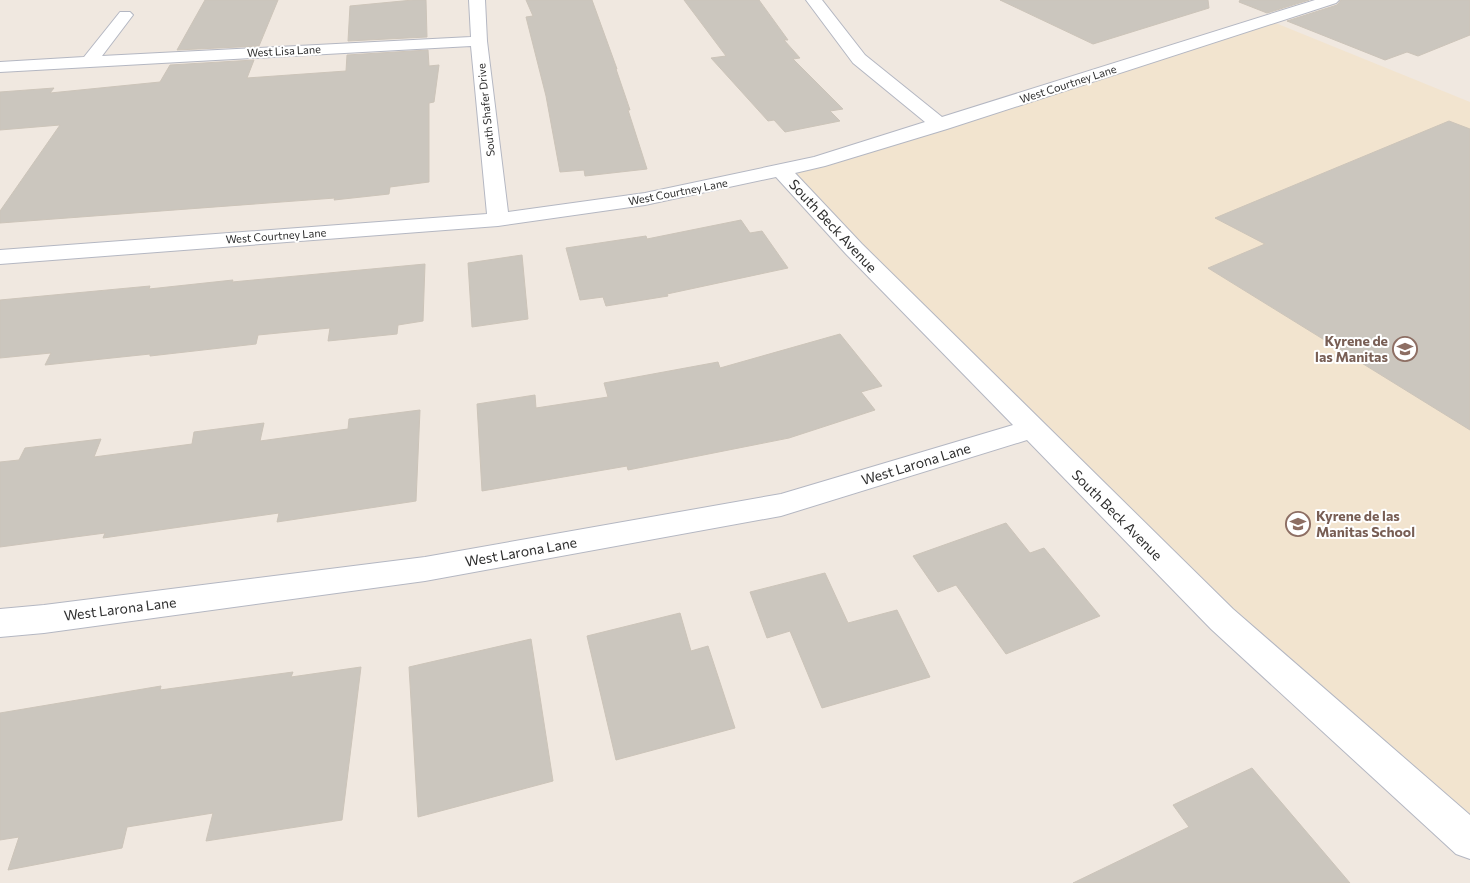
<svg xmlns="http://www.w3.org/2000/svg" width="1470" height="883" font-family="Commissioner,sans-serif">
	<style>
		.education { fill: #f2e4cf }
		.building { fill: #cbc6be; stroke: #ccc4b9 }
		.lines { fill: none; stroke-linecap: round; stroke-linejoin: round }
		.street-casing { stroke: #b4b7c2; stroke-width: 2 }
		.street { fill: #fff; fill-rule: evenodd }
		.labels { text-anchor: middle; stroke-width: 4; stroke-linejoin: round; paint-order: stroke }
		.far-street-label { font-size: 11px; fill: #2e2e2e; stroke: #fff }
		.street-label { font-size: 14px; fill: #2e2e2e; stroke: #fff }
		.education-label { font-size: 14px; font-weight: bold; fill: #785e54; stroke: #fff; text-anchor: end }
	</style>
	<rect width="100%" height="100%" fill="#f0e8e0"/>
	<!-- education -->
	<polygon class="education" points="1268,20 1470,102 1470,840 782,171"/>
	<!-- building -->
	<g class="building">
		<polygon points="205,0 278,0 259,46 177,50"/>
		<polygon points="413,0 426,0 427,37 348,41 350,6"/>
		<polygon points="526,0 592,0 617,69 616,69 630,110 628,110 647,169 585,176 584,170 560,172 546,96 526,17 533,16"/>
		<polygon points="684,0 759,0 788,40 784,40 800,58 793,59 843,109 830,111 840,121 785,132 774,120 768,121 711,58 726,56"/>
		<polygon points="1000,0 1208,0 1209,8 1093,44"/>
		<polygon points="1240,0 1309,0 1267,13 1239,2"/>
		<polygon points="1341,0 1470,0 1470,35 1418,56 1407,52 1385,60 1287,21 1337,5"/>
		<polygon points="428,50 429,66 439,65 434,102 429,103 429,182 390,187 389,194 334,200 335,198 0,223 0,211 60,125 0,130 0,92 54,88 50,93 160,82 170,65 254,60 247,78 346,71 347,55"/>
		<polygon points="1449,121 1470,129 1470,430 1208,268 1265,244 1215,218"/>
		<polygon points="741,220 750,233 762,231 788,268 667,294 668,296 606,306 603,297 580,300 566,248 646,236 647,239"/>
		<polygon points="522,255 528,319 472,327 468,263"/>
		<polygon points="425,264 423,321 398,325 397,334 328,341 330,328 258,335 256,344 150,356 150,354 45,365 51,353 0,358 0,300 150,286 149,289 233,280 232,282"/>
		<polygon points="840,334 882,386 861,392 875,410 789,438 628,470 627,466 482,491 477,404 535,395 536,408 608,397 604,383 718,362 720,368"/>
		<polygon points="420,410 416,501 277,522 279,513 103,538 105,533 0,547 0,462 19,460 25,448 101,439 94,457 192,444 194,432 264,423 260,441 348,429 349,419"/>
		<polygon points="1006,523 1030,553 1044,548 1100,616 1006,654 956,585 938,592 913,556"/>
		<polygon points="825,573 848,623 897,610 930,677 822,708 790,631 767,638 750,592"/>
		<polygon points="680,613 691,651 708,646 735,728 616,760 587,636"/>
		<polygon points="531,639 553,781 418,817 409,667"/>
		<polygon points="361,667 342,820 206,841 213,813 127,827 122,848 8,870 19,837 0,840 0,713 161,686 160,690 293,672 291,677"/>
		<polygon points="1252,768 1350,883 1073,883 1189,827 1173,805"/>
	</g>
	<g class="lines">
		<defs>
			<polygon id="street" points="469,0 485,0 487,41 508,212 645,193 814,157 925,122 853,63 806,0 822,0 865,55 942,117 1315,0 1339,0 1336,3 947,129 825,166 795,173 862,244 1233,609 1470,815 1470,859 1456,854 1211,629 1027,440 781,516 425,581 44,633 0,637 0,609 44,605 425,557 781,494 1013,425 846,254 776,177 645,205 498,226 0,264 0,250 487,214 471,46 0,72 0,62 84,57 120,12 130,12 133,15 102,56 471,37"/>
		</defs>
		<!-- street casing -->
		<use href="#street" class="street-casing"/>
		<!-- street -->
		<use href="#street" class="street"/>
	</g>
	<!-- icons -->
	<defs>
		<symbol id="school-ring" viewBox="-11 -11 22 22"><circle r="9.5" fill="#fff" stroke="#8d6e63" stroke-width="1.5"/><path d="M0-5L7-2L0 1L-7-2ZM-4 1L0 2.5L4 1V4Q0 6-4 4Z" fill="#8d6e63"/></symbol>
	</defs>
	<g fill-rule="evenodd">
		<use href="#school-ring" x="1391" y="335" width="28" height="28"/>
		<use href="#school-ring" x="1284" y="510" width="28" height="28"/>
	</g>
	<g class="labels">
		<!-- far-street labels -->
		<g class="far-street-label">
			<text transform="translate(284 51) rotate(-3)" y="4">West Lisa Lane</text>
			<text transform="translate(1068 84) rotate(-18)" y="4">West Courtney Lane</text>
			<text transform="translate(486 110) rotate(-96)" y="4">South Shafer Drive</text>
			<text transform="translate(678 192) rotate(-11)" y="4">West Courtney Lane</text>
			<text transform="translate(276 236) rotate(-4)" y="4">West Courtney Lane</text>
		</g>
		<!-- street labels -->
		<g class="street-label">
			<text transform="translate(833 226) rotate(47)" y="5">South Beck Avenue</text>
			<text transform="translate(916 464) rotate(-17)" y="5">West Larona Lane</text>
			<text transform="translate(1117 515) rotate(45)" y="5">South Beck Avenue</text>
			<text transform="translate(521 552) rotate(-10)" y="5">West Larona Lane</text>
			<text transform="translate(120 609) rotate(-7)" y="5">West Larona Lane</text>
		</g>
		<!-- education labels -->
		<g class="education-label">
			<text x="1388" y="346">Kyrene de<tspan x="1388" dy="16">las Manitas</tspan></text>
			<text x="1316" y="521" text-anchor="start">Kyrene de las<tspan x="1316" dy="16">Manitas School</tspan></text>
		</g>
	</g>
</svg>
